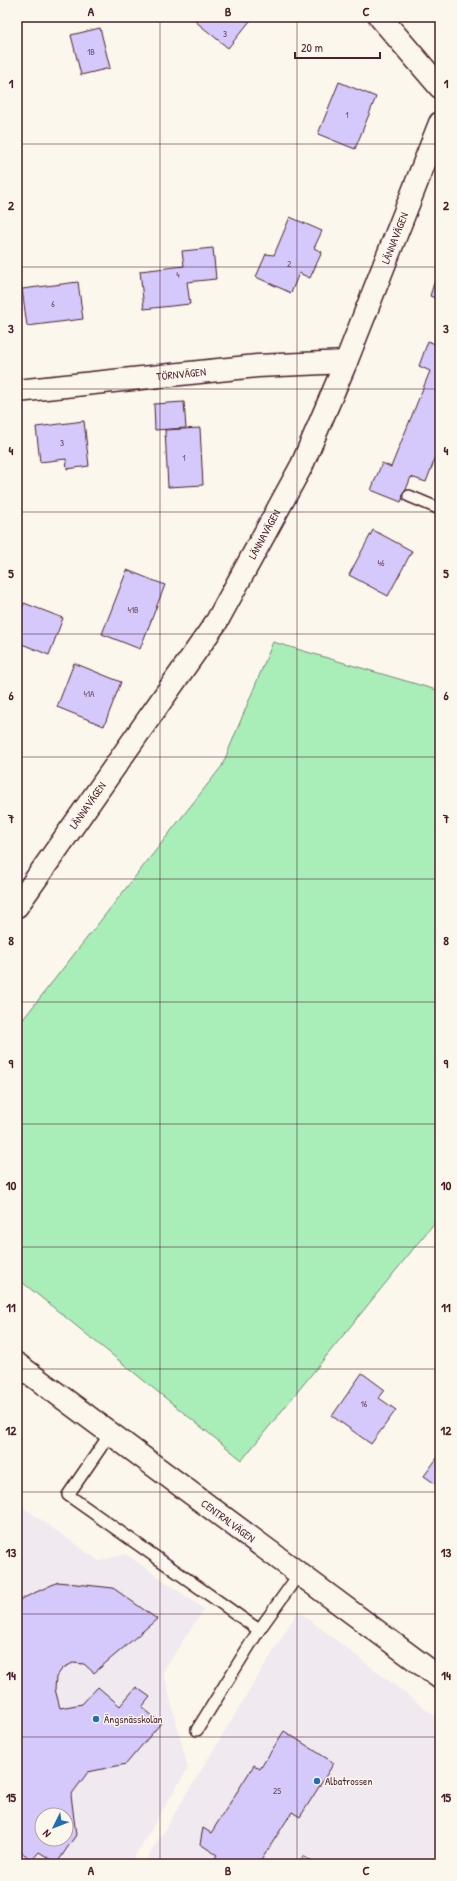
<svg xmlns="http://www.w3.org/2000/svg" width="457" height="1881" font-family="'Patrick Hand',sans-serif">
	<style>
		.built { fill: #f0e9f0; fill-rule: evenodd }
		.green { fill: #a9eeb9; stroke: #7a8672 }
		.building { fill: #d5c9fb; stroke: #4a1f2b; fill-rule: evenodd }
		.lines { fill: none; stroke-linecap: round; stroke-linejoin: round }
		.lane-casing { stroke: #4a1f2b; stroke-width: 14 }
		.street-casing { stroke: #4a1f2b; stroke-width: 25 }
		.lane { stroke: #fbf7ec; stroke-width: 11 }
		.street { stroke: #fbf7ec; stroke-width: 22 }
		.grid { fill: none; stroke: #4a1f2b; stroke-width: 1; stroke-opacity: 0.55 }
		.poi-dot { fill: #1f6fb2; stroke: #fbf7ec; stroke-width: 1.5 }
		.labels { text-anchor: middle; stroke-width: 3; stroke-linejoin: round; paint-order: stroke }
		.number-label { font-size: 9px; fill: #6d4a5f }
		.street-label { font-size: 11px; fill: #4a1f2b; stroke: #fbf7ec }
		.poi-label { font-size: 11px; fill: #4a1f2b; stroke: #fbf7ec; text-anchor: start }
		.neatline { fill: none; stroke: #4a1f2b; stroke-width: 1.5 }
		.grid-label { font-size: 13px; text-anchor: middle; font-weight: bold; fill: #4a1f2b }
	</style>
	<rect width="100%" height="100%" fill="#fbf7ec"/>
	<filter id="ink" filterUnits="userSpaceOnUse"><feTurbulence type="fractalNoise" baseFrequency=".025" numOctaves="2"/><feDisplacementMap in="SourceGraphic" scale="8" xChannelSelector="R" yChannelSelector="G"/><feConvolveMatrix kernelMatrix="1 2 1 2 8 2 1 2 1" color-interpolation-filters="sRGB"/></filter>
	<g filter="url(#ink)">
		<!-- built -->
		<g class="built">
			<path d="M 17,1503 L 99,1561 L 126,1554 L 204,1609 L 163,1671 L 188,1768 L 130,1864 L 17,1864 ZM 42,1815 L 66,1815 L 66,1839 L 42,1839 Z"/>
			<polygon points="298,1611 440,1720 440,1842 431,1864 144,1864"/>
		</g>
		<!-- green -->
		<polygon class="green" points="273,642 440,691 440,1216 242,1460 17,1278 17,1027 222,766"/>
		<!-- building -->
		<g class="building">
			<polygon points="198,17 246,17 250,21 228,48 195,21"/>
			<polygon points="100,28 110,68 81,75 71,35"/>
			<polygon points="339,82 376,97 355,149 318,134"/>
			<polygon points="290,217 322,231 314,248 322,252 310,278 299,273 291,293 256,277 266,254 274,255"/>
			<polygon points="213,248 216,279 187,282 190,304 144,309 140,271 184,266 182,251"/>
			<polygon points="78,282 83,319 27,326 22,289"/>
			<polygon points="434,283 440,285 440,300 430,296"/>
			<polygon points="428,341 440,346 440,446 426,482 411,477 401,502 371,490 382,463 391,467 430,371 419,366"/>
			<polygon points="184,402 186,428 155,430 154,404"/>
			<polygon points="84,421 89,466 67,469 66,459 40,462 36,427"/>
			<polygon points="200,428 203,485 168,487 165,430"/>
			<polygon points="373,530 412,551 388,596 349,575"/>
			<polygon points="127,570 165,585 140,649 102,634"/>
			<polygon points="24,603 63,618 49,655 17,642 17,622"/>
			<polygon points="74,663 121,682 104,726 57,707"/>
			<polygon points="362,1373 385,1390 379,1398 396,1410 371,1444 332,1416"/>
			<polygon points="440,1454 440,1487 424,1476"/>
			<path d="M 58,1582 L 113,1588 L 157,1619 L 94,1673 L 84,1664 L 73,1663 L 63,1668 L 56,1677 L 55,1689 L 60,1708 L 82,1704 L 98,1687 L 120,1706 L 136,1687 L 150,1697 L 142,1707 L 161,1723 L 126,1764 L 88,1772 L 71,1795 L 76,1835 L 57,1863 L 39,1852 L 32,1860 L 17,1849 L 17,1601 ZM 42,1815 L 66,1815 L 66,1839 L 42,1839 Z"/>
			<polygon points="284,1731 334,1763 300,1817 292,1812 260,1862 263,1864 211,1864 217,1855 200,1844 203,1828 211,1833 254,1765 260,1769"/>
			<polygon points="303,1856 316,1864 299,1864"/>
		</g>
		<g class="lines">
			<defs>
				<g id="lane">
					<polyline points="409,496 440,509"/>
					<polyline points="110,1434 68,1495 259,1630 299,1574"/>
					<polyline points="197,1730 259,1630"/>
				</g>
				<g id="street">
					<polyline points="380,17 440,87"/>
					<path id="s1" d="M 17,391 L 257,366 L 346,362"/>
					<path id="s2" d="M 17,906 L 217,621 L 302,465 L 346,362 L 440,123"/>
					<path id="s3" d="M 17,1364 L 440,1678"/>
				</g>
			</defs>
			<!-- lane casing -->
			<use href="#lane" class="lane-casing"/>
			<!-- street casing -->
			<use href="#street" class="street-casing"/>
			<!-- lane -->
			<use href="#lane" class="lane"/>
			<!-- street -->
			<use href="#street" class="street"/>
		</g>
	</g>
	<!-- grid -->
	<path class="grid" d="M 160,17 L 160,1864M 297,17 L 297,1864M 17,144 L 440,144M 17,267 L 440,267M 17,389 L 440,389M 17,512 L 440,512M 17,634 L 440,634M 17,757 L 440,757M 17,879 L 440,879M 17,1002 L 440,1002M 17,1124 L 440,1124M 17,1247 L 440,1247M 17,1369 L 440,1369M 17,1492 L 440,1492M 17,1614 L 440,1614M 17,1737 L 440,1737"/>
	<!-- markers -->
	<g class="poi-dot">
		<circle cx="96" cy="1719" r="4"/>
		<circle cx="317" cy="1781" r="4"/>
	</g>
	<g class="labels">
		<!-- number labels -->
		<g class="number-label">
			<text x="225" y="37">3</text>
			<text x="91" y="55">1B</text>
			<text x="347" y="118">1</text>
			<text x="289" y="267">2</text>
			<text x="178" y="278">4</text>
			<text x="53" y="307">6</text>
			<text x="62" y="446">3</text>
			<text x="184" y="461">1</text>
			<text x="381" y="566">46</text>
			<text x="133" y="613">41B</text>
			<text x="89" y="697">41A</text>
			<text x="364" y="1407">16</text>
			<text x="277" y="1794">25</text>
		</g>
		<!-- street labels -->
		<g class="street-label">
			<text dy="4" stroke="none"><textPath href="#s2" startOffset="771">LÄNNAVÄGEN</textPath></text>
			<text dy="4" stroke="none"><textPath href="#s1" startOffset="165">TÖRNVÄGEN</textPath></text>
			<text dy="4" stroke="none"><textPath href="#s2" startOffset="447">LÄNNAVÄGEN</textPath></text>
			<text dy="4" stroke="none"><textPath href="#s2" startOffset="123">LÄNNAVÄGEN</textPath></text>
			<text dy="4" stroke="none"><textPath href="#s3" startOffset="263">CENTRALVÄGEN</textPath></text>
		</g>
		<!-- poi labels -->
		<g class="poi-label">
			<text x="104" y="1723">Ängsnässkolan</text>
			<text x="325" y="1785">Albatrossen</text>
		</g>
	</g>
	<!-- margin -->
	<rect width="457" height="1881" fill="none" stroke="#fbf7ec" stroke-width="44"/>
	<!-- north arrow -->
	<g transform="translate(54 1827) rotate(227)"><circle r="19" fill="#fbf7ec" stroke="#b4a19f"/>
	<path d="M0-3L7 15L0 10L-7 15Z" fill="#1f6fb2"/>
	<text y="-6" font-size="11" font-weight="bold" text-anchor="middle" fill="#4a1f2b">N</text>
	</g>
	<!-- scale -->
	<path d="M295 52v6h85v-6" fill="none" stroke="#4a1f2b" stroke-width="2"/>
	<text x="301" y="52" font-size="12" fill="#4a1f2b" stroke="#fbf7ec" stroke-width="3" paint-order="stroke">20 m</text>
	<rect x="22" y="22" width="413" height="1837" class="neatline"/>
	<g class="grid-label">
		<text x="91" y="16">A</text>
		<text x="228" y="16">B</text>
		<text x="366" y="16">C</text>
		<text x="11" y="88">1</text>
		<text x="446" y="88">1</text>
		<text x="11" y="210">2</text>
		<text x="446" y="210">2</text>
		<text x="11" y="333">3</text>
		<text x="446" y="333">3</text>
		<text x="11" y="455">4</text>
		<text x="446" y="455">4</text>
		<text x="11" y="578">5</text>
		<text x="446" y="578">5</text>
		<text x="11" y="700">6</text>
		<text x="446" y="700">6</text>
		<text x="11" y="823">7</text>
		<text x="446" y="823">7</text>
		<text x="11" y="945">8</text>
		<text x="446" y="945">8</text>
		<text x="11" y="1068">9</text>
		<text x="446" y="1068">9</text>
		<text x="11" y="1190">10</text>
		<text x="446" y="1190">10</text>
		<text x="11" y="1312">11</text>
		<text x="446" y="1312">11</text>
		<text x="11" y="1435">12</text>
		<text x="446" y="1435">12</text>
		<text x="11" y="1557">13</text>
		<text x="446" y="1557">13</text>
		<text x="11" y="1680">14</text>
		<text x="446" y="1680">14</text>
		<text x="11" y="1802">15</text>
		<text x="446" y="1802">15</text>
		<text x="91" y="1875">A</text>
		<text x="228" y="1875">B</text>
		<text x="366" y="1875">C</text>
	</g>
</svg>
